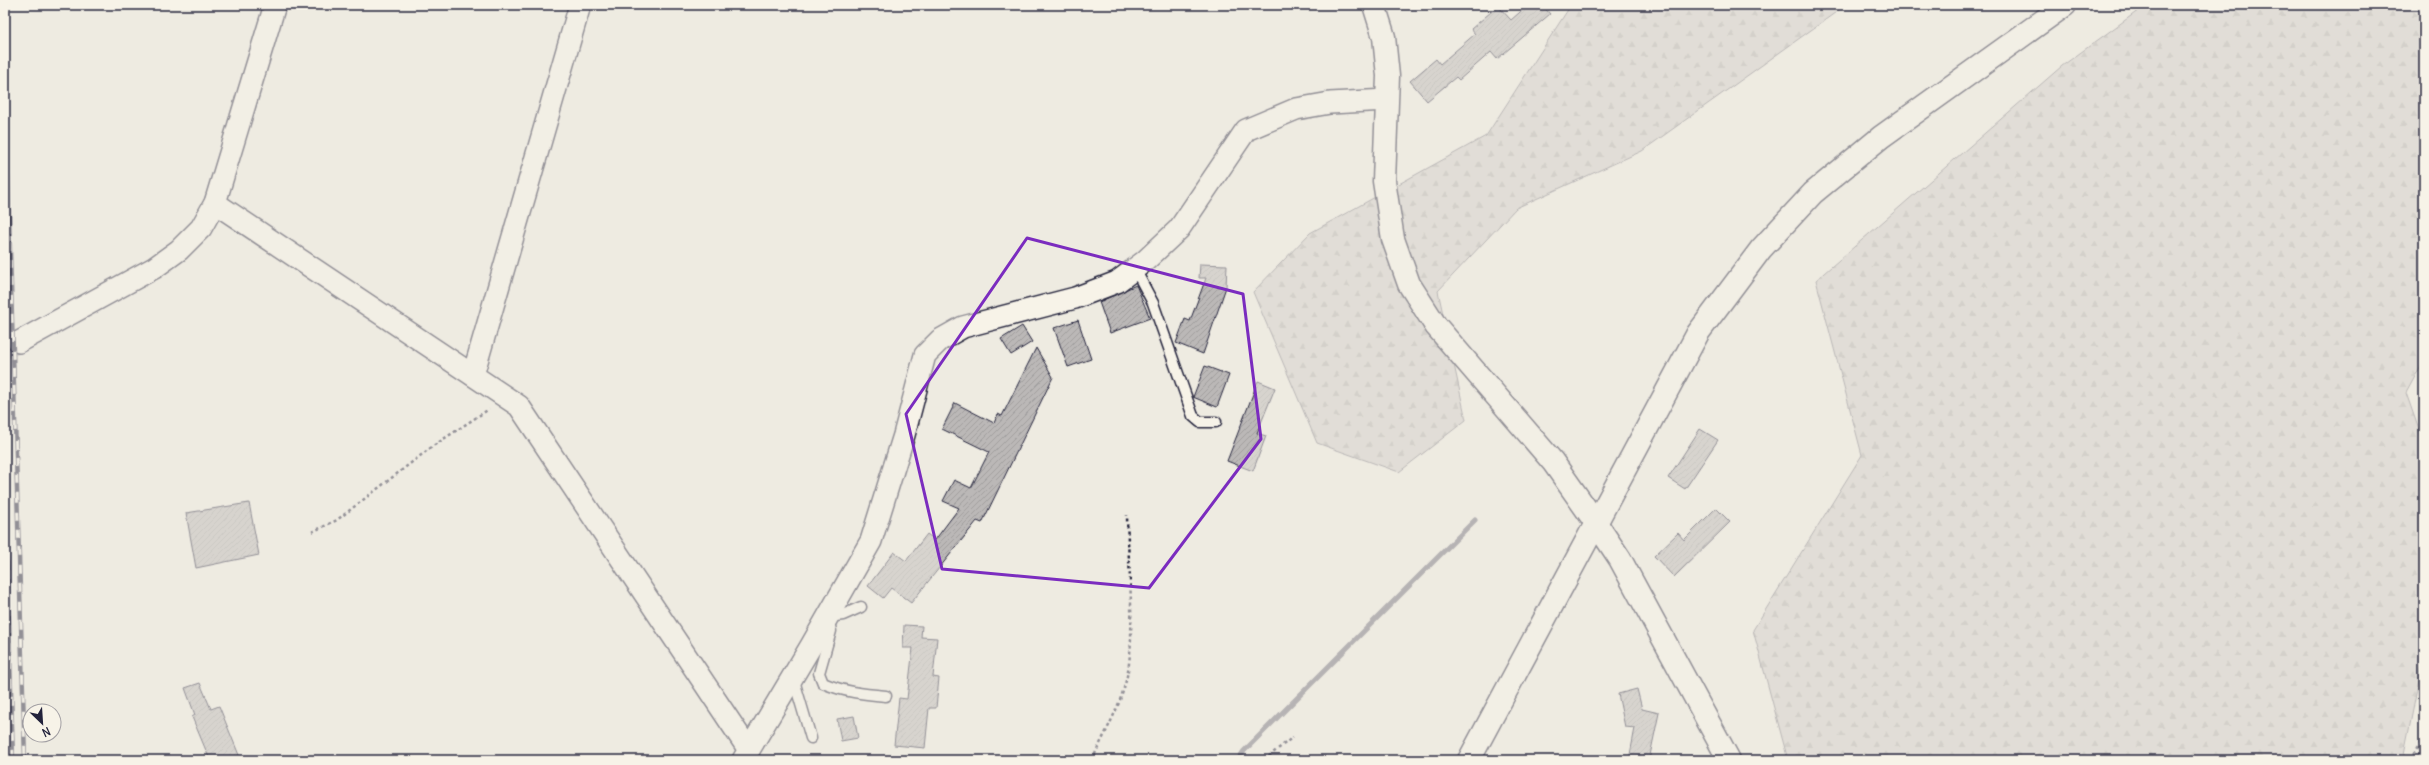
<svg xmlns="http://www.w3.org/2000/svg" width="2429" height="765" font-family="Delius,sans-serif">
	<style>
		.forest { fill: url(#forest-firs); stroke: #7a7882 }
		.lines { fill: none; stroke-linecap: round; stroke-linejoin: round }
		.stream { stroke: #716f7b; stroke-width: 5 }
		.building { fill: url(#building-hatch); stroke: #22223b }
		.street-tunnel { stroke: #c5c3c0; stroke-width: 21; stroke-dasharray: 21 10; stroke-linecap: butt }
		.lane-casing { stroke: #22223b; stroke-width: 13 }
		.street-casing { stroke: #22223b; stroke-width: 24 }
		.secondary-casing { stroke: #22223b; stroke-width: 25 }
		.path { stroke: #22223b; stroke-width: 2.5; stroke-dasharray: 3 3; stroke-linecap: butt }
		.lane { stroke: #f7f3e8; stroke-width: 10 }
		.street { stroke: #f7f3e8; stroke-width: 21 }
		.secondary { stroke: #f7f3e8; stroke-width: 22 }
		.rail-casing { stroke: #22223b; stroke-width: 4.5 }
		.rail { stroke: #f7f3e8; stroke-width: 3; stroke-dasharray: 9; stroke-linecap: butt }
		.marked { fill: none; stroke: #7b2cbf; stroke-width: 3; stroke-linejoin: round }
	</style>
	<defs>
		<pattern id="forest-firs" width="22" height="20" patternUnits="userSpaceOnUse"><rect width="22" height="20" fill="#d1cdc9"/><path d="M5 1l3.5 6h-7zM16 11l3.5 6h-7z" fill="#b3b0ae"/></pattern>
		<pattern id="building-hatch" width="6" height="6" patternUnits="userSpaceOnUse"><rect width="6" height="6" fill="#bbb8b7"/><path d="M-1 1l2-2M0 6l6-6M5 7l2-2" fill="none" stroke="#a09e9e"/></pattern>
	</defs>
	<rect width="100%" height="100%" fill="#eeebe1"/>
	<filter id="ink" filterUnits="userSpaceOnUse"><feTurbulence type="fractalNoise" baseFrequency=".025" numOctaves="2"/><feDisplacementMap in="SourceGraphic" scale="8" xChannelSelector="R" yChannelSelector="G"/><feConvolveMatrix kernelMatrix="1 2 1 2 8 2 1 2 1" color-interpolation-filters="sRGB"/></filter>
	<g filter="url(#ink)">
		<!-- forest -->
		<g class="forest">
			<polygon points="1571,5 1846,5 1642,151 1516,208 1438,291 1466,420 1399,472 1317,443 1253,292 1310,233 1486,136"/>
			<polygon points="2146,5 2424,5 2424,360 2406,393 2424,444 2424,654 2403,760 1788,760 1753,630 1862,455 1816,280 2062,66"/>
		</g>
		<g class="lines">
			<!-- stream -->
			<polyline class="stream" points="1238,760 1244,751 1475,520"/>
		</g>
		<!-- building -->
		<g class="building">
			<polygon points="1528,5 1542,5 1550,14 1497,59 1491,52 1459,80 1456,77 1427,101 1410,81 1436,59 1440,64 1475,34 1471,29 1498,6 1511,20"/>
			<polygon points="1200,264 1227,265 1226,287 1203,354 1176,343 1185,319 1190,321 1206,278 1199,278"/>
			<polygon points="1136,285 1150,318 1110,333 1099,302"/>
			<polygon points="1078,320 1091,359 1068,367 1054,328"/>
			<polygon points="1022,326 1032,342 1011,355 1001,339"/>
			<polygon points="1036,348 1053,377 982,523 977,521 911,603 891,588 883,598 868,586 894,552 906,561 927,534 935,540 959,508 943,501 954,480 971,488 989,452 942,429 955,403 994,423 998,414 1002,416"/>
			<polygon points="1205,366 1229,375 1217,407 1193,397"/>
			<polygon points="1258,381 1275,388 1257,433 1266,436 1253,471 1227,461"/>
			<polygon points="1700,429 1718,440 1685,489 1668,478"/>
			<polygon points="249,503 259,555 196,568 186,513"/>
			<polygon points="1716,508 1730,522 1674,577 1654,556 1678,533 1684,540"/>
			<polygon points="904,625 922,626 921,637 937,638 933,677 939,678 936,708 929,708 925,748 894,745 899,698 907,699 913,648 903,648"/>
			<polygon points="200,683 211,709 219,706 241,760 210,760 192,717 195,715 185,688"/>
			<polygon points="1637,689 1642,709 1659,713 1649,760 1629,760 1635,728 1625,727 1618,694"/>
			<polygon points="854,716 858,738 841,741 837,719"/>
		</g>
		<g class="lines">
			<!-- street-tunnel -->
			<polyline class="street-tunnel" points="5,349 19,342"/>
			<defs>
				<g id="lane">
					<polyline points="1135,269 1153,303 1193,416 1200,422 1216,422"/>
					<path d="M 861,607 L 843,615 L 828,617 L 831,631 L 819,673 L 823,683 C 844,692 864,694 886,696"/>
					<polyline points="793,677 811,738"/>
				</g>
				<g id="street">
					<polyline points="215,203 519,406 749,750"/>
					<polyline points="19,342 154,268 179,250 201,228 215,203 275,5"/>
					<polyline points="473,375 580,5"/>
					<polyline points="743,760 811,646 871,541 904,435 925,355 940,340 963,327 1075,298 1117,282 1145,261 1179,229 1246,130 1296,109 1330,103 1387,100"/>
				</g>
				<g id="secondary">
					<polyline points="1374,5 1384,37 1388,76 1384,181 1393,239 1409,284 1436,326 1553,462 1596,523 1620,559 1729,760"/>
					<polyline points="1469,760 1698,333 1761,249 1813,193 1881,137 2065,5"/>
				</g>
			</defs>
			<!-- lane casing -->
			<use href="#lane" class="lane-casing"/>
			<!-- street casing -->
			<use href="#street" class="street-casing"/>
			<!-- secondary casing -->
			<use href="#secondary" class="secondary-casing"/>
			<!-- path -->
			<g class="path">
				<polyline points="312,532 337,520 433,446 489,409"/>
				<path d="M 1092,760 C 1105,733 1121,705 1127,676 C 1136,630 1128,563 1127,515"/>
				<polyline points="1264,760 1293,737"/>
				<polyline points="2410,760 2424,737"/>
			</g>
			<!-- lane -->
			<use href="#lane" class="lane"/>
			<!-- street -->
			<use href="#street" class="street"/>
			<!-- secondary -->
			<use href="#secondary" class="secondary"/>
			<defs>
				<g id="rail">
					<polyline points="5,80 25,760"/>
					<polyline points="5,480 13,760"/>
				</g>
			</defs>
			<!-- rail casing -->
			<use href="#rail" class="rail-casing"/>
			<!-- rail -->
			<use href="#rail" class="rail"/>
		</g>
	</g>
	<!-- marked area -->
	<path d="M0 0H2429V765H0ZM 1027,238 L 1243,294 L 1261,439 L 1149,588 L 942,569 L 906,414 Z" fill="#eeebe1" fill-opacity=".55" fill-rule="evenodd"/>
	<path class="marked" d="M 1027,238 L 1243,294 L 1261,439 L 1149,588 L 942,569 L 906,414 Z"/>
	<!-- margin -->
	<rect width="2429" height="765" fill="none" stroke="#f7f3e8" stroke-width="20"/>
	<rect x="10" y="10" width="2409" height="745" fill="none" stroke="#22223b" stroke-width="1.5" filter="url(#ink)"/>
	<!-- north arrow -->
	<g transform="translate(42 723) rotate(155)"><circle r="19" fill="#f7f3e8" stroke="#a29fa3"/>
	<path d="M0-3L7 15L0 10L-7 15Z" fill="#22223b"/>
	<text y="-6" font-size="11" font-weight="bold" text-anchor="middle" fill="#22223b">N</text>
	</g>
</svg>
